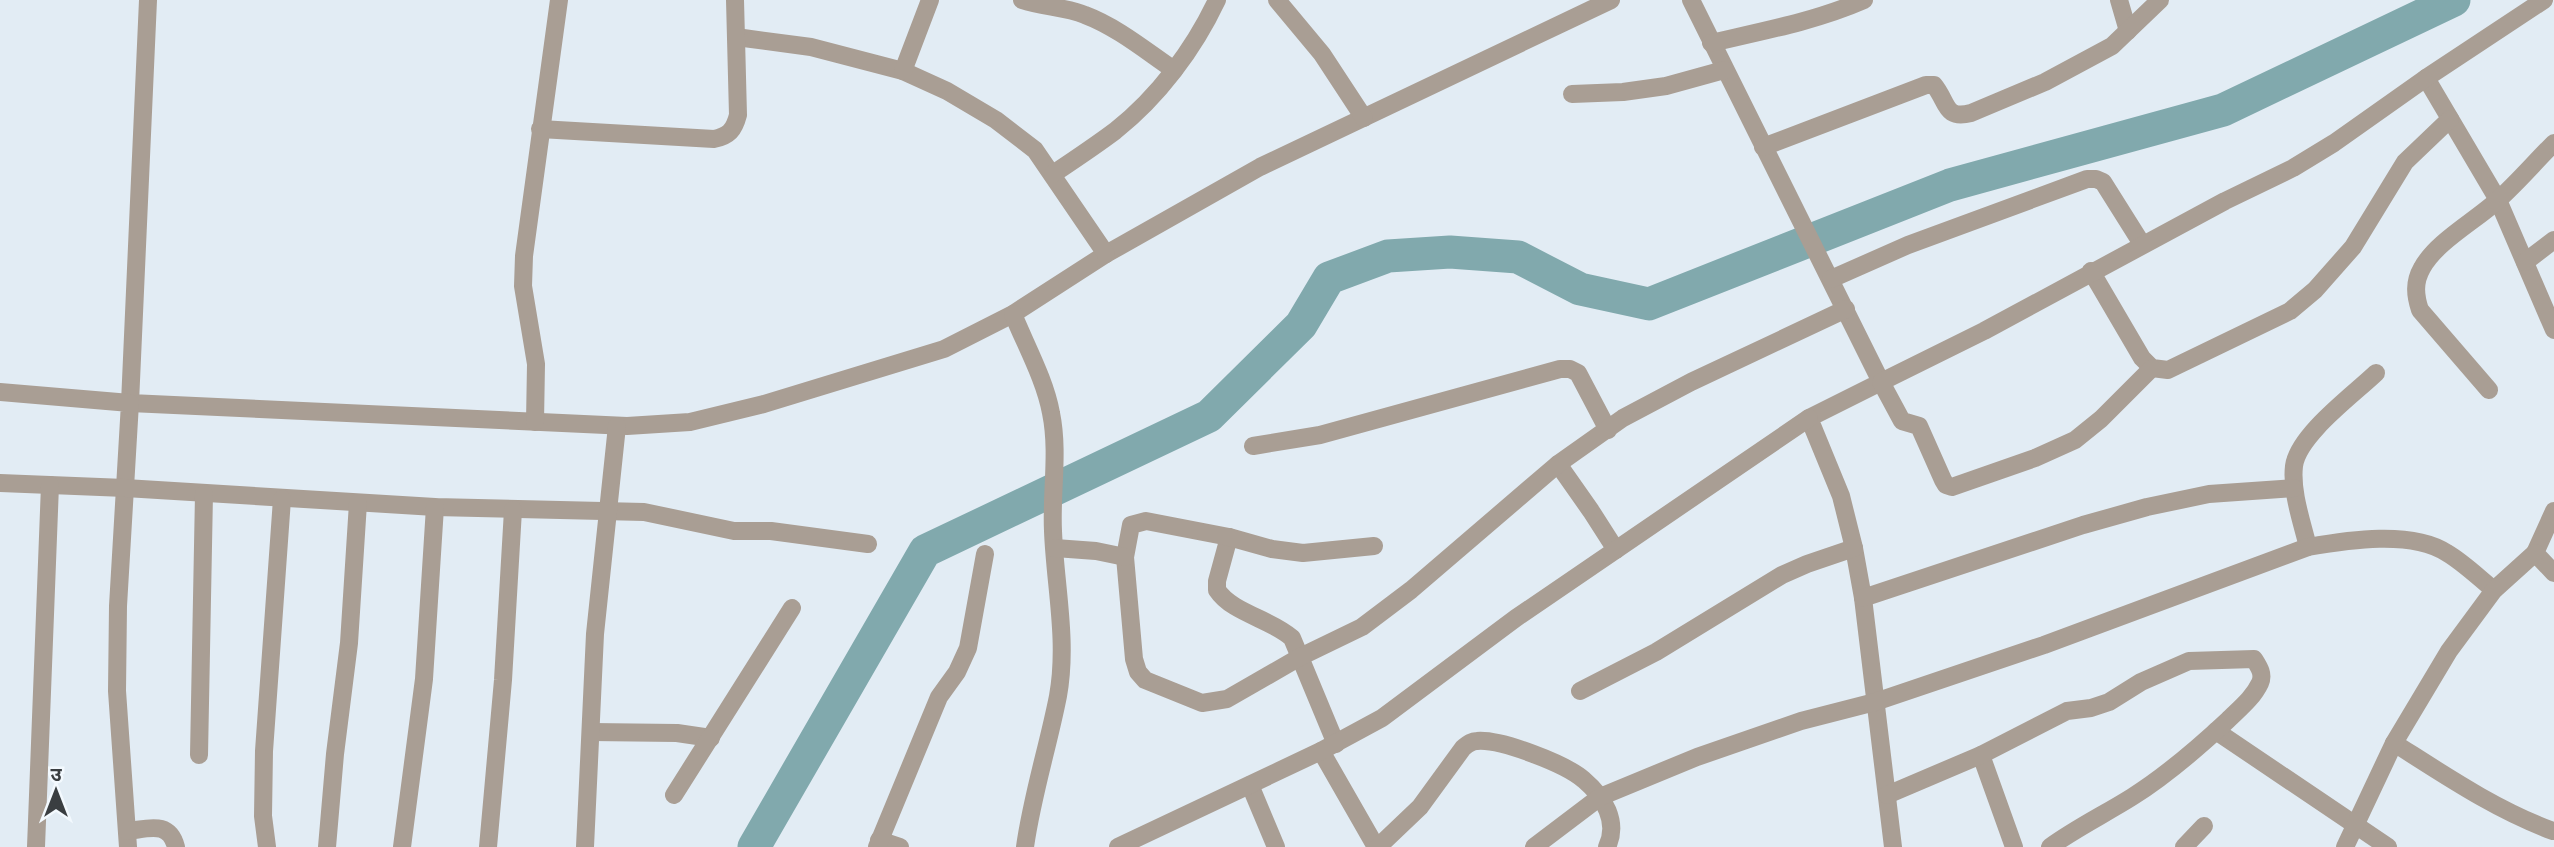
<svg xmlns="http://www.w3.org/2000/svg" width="2554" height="847" font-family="Roboto,'Noto Sans Devanagari',sans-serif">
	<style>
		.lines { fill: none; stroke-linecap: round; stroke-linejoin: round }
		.river { stroke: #81a9ad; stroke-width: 33 }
		.minor { stroke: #a99e94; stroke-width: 18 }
	</style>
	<rect width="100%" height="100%" fill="#e2ecf4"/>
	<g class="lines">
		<!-- river -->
		<polyline class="river" points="754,847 925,551 1209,416 1301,325 1329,278 1388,256 1450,252 1518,257 1580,289 1649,304 1950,185 2223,110 2454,0"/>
		<!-- minor -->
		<g class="minor">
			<polyline points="148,0 130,403 627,426 690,422 764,404 944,349 1013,314 1106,254 1260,167 1611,0"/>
			<path d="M 1022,0 C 1043,7 1066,7 1085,15 C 1117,27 1146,51 1174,70"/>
			<polyline points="1277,0 1322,54 1364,118"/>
			<polyline points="1691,0 1881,382 1809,418 1841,496 1854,548 1863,598 1893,847"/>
			<polyline points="2119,0 2128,31"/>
			<polyline points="736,37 811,47 903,71 947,91 996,120 1035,150 1106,254"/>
			<path d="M 1711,43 C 1763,31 1816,21 1864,0"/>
			<polyline points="903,71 930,0"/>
			<polyline points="2426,78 2498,200 2554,330"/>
			<polyline points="1572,94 1623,92 1666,86 1724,70"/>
			<path d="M 540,129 L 714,139 C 729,136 734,130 738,115 L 735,0"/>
			<path d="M 1763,147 L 1926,85 L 1934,85 C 1948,102 1944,120 1971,113 L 2045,82 L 2112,46 L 2160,0"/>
			<path d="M 1053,174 C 1074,160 1095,146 1115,131 C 1158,97 1194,49 1217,0"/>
			<polyline points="2525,262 2554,240"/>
			<polyline points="2091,271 2142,358 2152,368 2168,370 2290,311 2315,290 2353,247 2405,162 2450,119"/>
			<polyline points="1831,279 1908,245 2087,179 2096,179 2103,182 2142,244"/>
			<path d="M 1013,314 C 1026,346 1045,380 1051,413 C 1059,452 1051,492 1053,531 C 1055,585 1068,641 1058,696 C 1048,747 1032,796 1025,847"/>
			<polyline points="2152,368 2101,419 2075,440 2035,458 1952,487 1946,485 1943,480 1919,426 1902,421 1881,382 1984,331 2225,201 2293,168 2334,143 2426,78 2544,0"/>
			<path d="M 2489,390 L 2420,310 C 2415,295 2414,282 2422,268 C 2436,242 2475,221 2498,200 C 2517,183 2535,162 2554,143"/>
			<polyline points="0,392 130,403 118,606 117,691 128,847"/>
			<polyline points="535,422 536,364 523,286 524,256 559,0"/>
			<polyline points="1253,446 1320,435 1560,369 1570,369 1578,373 1608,430"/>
			<polyline points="1558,464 1591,511 1616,550"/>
			<polyline points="0,483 125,488 435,507 644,512 734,531 771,531 868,544"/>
			<polyline points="2554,511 2535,553 2554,573"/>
			<path d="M 1229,537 L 1217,581 L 1217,590 C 1232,613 1271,619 1292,638 L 1336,744"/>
			<polyline points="1374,546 1303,553 1272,549 1229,537 1146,521 1131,525 1125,557 1134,659 1138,672 1145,680 1202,703 1227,699 1300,657 1362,627 1411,590 1558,464 1623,418 1691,382 1846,309"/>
			<path d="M 2308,547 C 2302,522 2291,492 2294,466 C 2298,435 2353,395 2376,373"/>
			<polyline points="1055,548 1096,551 1125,557"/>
			<polyline points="1863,598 2083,525 2147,507 2209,494 2294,488"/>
			<polyline points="1580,691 1656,652 1782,575 1807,564 1854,548"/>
			<polyline points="2216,731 2388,847"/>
			<polyline points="591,732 677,733 711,738"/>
			<path d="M 2394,743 C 2446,776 2496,810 2553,831"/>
			<polyline points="1321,751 1376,847"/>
			<polyline points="199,755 204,494"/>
			<polyline points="1981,755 2014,847"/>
			<polyline points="1250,785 1276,847"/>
			<polyline points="674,795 792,608"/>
			<path d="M 1887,795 L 1981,755 L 2067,711 L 2091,708 L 2109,702 L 2141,682 L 2189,661 L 2254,659 C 2259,667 2264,674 2260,683 C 2253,698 2239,709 2228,720 C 2198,748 2167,775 2132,797 C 2105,814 2076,828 2050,847"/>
			<path d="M 127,831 C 148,829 169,820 176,847"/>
			<polyline points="879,840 900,847"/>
			<polyline points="36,847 50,485"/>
			<polyline points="267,847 263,816 264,751 282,499"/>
			<polyline points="327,847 335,754 349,643 358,503"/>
			<polyline points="402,847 424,679 435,507"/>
			<polyline points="488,847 503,680 513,510"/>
			<polyline points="585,847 595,634 617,426"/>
			<polyline points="877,847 939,697 957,672 968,648 985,554"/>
			<polyline points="1118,847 1321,751 1382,718 1516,618 1809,418"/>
			<path d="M 1378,847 L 1420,807 L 1463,748 C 1468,744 1471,741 1477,741 C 1501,739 1566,764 1584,780 C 1604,797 1619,822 1607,847"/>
			<path d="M 1534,847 L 1600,797 L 1697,757 L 1801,721 L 1875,702 L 2044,645 L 2308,547 C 2348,540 2412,530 2447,553 C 2464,563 2479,578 2494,590"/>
			<polyline points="2184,847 2204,826"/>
			<polyline points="2345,847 2394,743 2449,651 2494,590 2535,553"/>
		</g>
	</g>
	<!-- north arrow -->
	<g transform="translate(56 791)" stroke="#f3f9fe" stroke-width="5" paint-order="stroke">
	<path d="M0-5L12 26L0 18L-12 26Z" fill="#3a3e41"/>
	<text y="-10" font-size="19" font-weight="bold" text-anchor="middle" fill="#3a3e41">उ</text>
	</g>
</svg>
